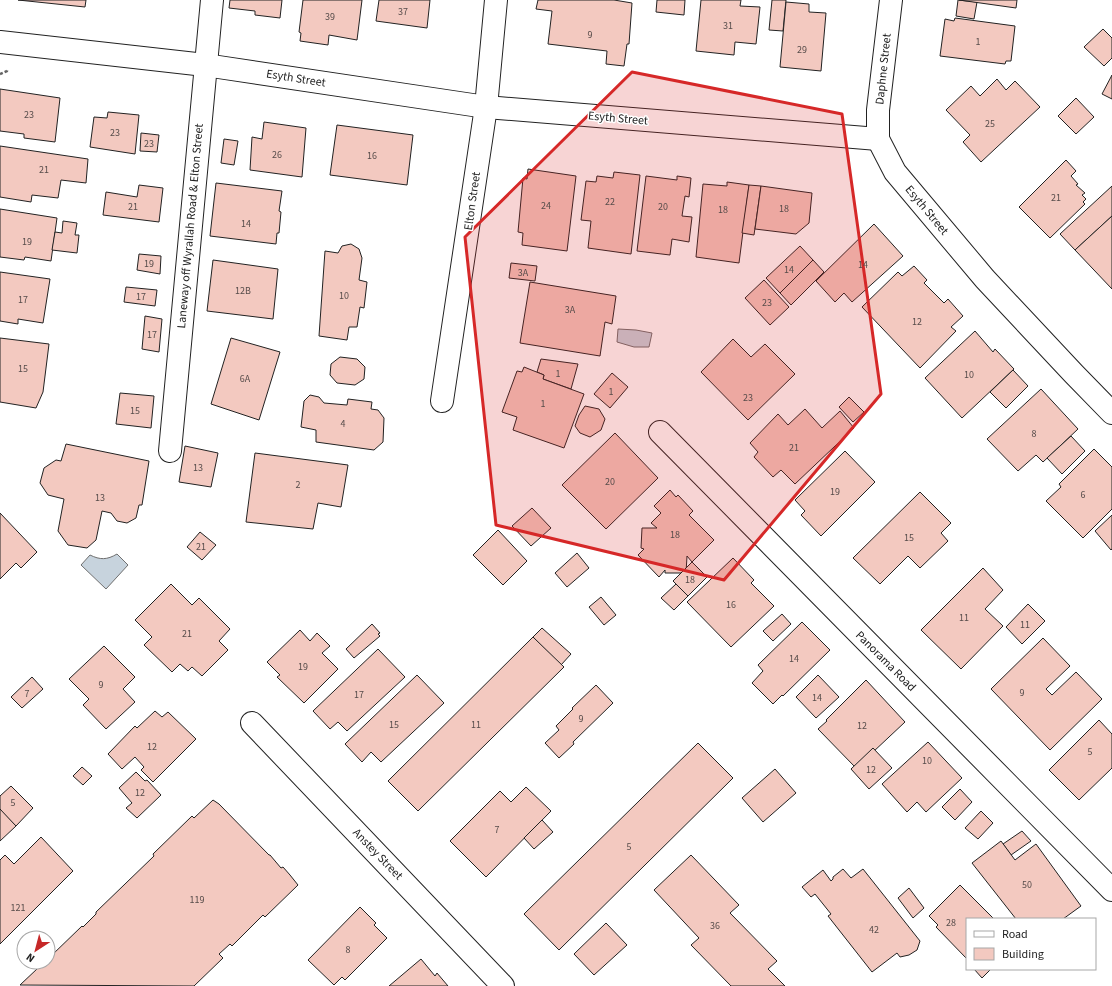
<svg xmlns="http://www.w3.org/2000/svg" width="1112" height="986" font-family="'Source Sans 3',sans-serif">
	<style>
		.water { fill: #c7d3dd; stroke: #6f6f6f }
		.building { fill: #f3c9c0; stroke: #222 }
		.lines { fill: none; stroke-linecap: round; stroke-linejoin: round }
		.minor-casing { stroke: #222; stroke-width: 24 }
		.path { stroke: #646464; stroke-width: 2.5; stroke-dasharray: 3 2; stroke-linecap: butt }
		.minor { stroke: #fff; stroke-width: 22 }
		.marked { fill: #d62828; fill-opacity: 0.2; stroke: #d62828; stroke-width: 3; stroke-linejoin: round }
		.labels { text-anchor: middle; stroke-width: 3; stroke-linejoin: round; paint-order: stroke }
		.number-label { font-size: 10px; fill: #564c4a }
		.street-label { font-size: 12px; fill: #222; stroke: #fff }
	</style>
	<rect width="100%" height="100%" fill="#fff"/>
	<!-- water -->
	<g class="water">
		<polygon points="618,329 636,330 652,333 649,347 634,347 617,342"/>
		<path d="M 117,554 L 128,565 L 106,589 L 81,565 L 90,555 C 100,560 107,560 117,554 Z"/>
	</g>
	<!-- building -->
	<g class="building">
		<polygon points="18,0 86,0 85,7"/>
		<polygon points="230,0 282,0 280,18 255,15 255,11 229,8"/>
		<polygon points="303,0 362,0 357,40 329,35 328,45 300,41 301,33 299,32"/>
		<polygon points="379,0 430,0 427,28 376,21"/>
		<polygon points="538,0 614,0 632,3 629,44 627,44 624,66 606,64 607,51 548,44 552,11 536,9"/>
		<polygon points="657,0 685,0 684,15 656,12"/>
		<polygon points="701,0 741,0 740,6 760,7 756,44 735,42 734,55 696,51"/>
		<polygon points="772,0 786,0 783,31 769,30"/>
		<polygon points="958,0 977,2 974,19 956,16"/>
		<polygon points="959,0 1017,0 1016,8"/>
		<polygon points="786,2 809,4 809,12 826,13 821,71 780,67"/>
		<polygon points="955,18 1015,26 1011,61 1006,61 1005,64 940,56 945,19 954,21"/>
		<polygon points="1103,29 1112,38 1112,58 1104,66 1084,47"/>
		<polygon points="1112,75 1112,99 1102,94"/>
		<polygon points="997,79 1006,90 1015,81 1040,107 981,162 963,142 970,135 946,110 971,86 980,96"/>
		<polygon points="0,89 60,98 55,142 24,138 24,134 0,131"/>
		<polygon points="1076,98 1094,117 1076,134 1058,116"/>
		<polygon points="108,112 139,115 135,154 90,147 94,117 107,118"/>
		<polygon points="264,122 306,128 302,177 250,170 252,137 262,139"/>
		<polygon points="337,125 413,135 407,185 330,175"/>
		<polygon points="141,133 159,135 157,152 140,151"/>
		<polygon points="224,139 238,141 234,165 221,163"/>
		<polygon points="0,146 88,159 86,183 61,180 58,198 32,195 31,202 0,197"/>
		<polygon points="1066,160 1076,171 1071,176 1078,184 1076,185 1085,193 1082,195 1086,199 1083,202 1085,204 1050,238 1019,207"/>
		<polygon points="528,169 576,176 567,251 522,245 523,233 518,232 523,178 527,179"/>
		<polygon points="614,172 640,175 631,254 588,248 591,221 581,220 586,181 596,182 597,176 613,178"/>
		<polygon points="646,176 677,180 677,176 691,178 689,197 685,196 682,216 692,217 689,242 672,239 670,255 637,251"/>
		<polygon points="727,182 749,185 739,263 696,257 703,184 727,186"/>
		<polygon points="216,183 282,191 279,211 281,212 279,233 277,233 276,244 210,236"/>
		<polygon points="139,185 163,188 159,222 103,215 106,192 137,197"/>
		<polygon points="749,185 761,186 754,235 742,233"/>
		<polygon points="761,186 812,193 809,223 796,234 755,229"/>
		<polygon points="1112,186 1112,216 1075,250 1060,234"/>
		<polygon points="0,209 57,218 51,261 25,257 24,260 0,257"/>
		<polygon points="1112,216 1112,289 1075,250"/>
		<polygon points="63,221 77,223 75,235 79,235 77,253 52,250 55,232 62,233"/>
		<polygon points="874,224 903,256 852,302 844,293 835,302 816,281"/>
		<polygon points="351,244 359,249 362,258 359,280 367,282 364,308 360,307 357,327 349,327 347,340 319,336 325,251 338,253 342,246"/>
		<polygon points="800,246 813,260 780,293 766,278"/>
		<polygon points="139,254 161,256 160,274 137,270"/>
		<polygon points="213,260 278,269 273,319 207,311"/>
		<polygon points="813,260 824,272 791,305 780,293"/>
		<polygon points="511,263 537,266 535,281 509,278"/>
		<polygon points="914,266 927,280 924,283 944,303 948,299 963,316 951,327 956,331 920,368 862,307 898,272 902,276"/>
		<polygon points="0,272 50,279 43,323 18,319 18,324 0,321"/>
		<polygon points="764,280 789,307 770,325 745,298"/>
		<polygon points="530,282 616,296 612,324 605,322 600,356 520,343"/>
		<polygon points="126,287 157,290 155,306 124,302"/>
		<polygon points="145,316 162,319 159,352 142,349"/>
		<polygon points="975,331 993,352 995,349 1014,369 962,418 925,378"/>
		<polygon points="0,338 49,344 43,392 36,408 0,402"/>
		<polygon points="231,338 280,352 259,420 211,404"/>
		<polygon points="733,339 751,357 765,344 795,374 748,420 701,372"/>
		<polygon points="340,357 357,359 365,367 364,379 355,385 337,383 330,375 331,364"/>
		<polygon points="541,359 578,364 571,389 543,379 544,375 537,372"/>
		<polygon points="524,367 544,375 543,379 584,394 564,448 513,430 517,417 502,412 517,371 522,372"/>
		<polygon points="1013,370 1028,386 1006,408 990,392"/>
		<polygon points="612,373 628,387 610,408 594,394"/>
		<polygon points="1041,389 1078,429 1043,462 1036,455 1018,471 987,439"/>
		<polygon points="120,393 154,396 151,428 116,424"/>
		<polygon points="310,395 319,397 324,403 347,405 348,399 372,402 371,409 378,410 384,418 383,442 374,450 316,442 316,430 301,427 304,401"/>
		<polygon points="849,397 864,412 853,422 839,407"/>
		<polygon points="585,406 599,409 605,419 601,430 590,437 580,433 575,426 579,415"/>
		<polygon points="805,409 822,428 840,411 854,428 795,484 781,470 773,477 754,457 758,452 750,443 778,414 788,425"/>
		<polygon points="615,433 658,478 606,529 562,485"/>
		<polygon points="1071,436 1085,451 1062,474 1047,458"/>
		<polygon points="66,444 149,461 142,505 139,505 136,518 127,523 117,521 111,513 102,511 96,540 87,548 68,545 58,531 64,499 48,495 40,483 44,468 56,460 61,461"/>
		<polygon points="185,446 218,453 211,487 179,482"/>
		<polygon points="1094,449 1112,467 1112,509 1083,538 1046,501 1061,487 1059,484"/>
		<polygon points="845,451 875,482 821,536 801,515 805,511 795,500"/>
		<polygon points="255,453 348,465 341,507 318,503 313,529 246,522"/>
		<polygon points="670,490 676,497 678,495 693,511 689,515 714,540 692,562 687,556 686,573 665,573 665,570 659,577 638,555 644,549 641,548 642,528 657,528 651,523 661,513 654,506"/>
		<polygon points="920,492 951,523 941,533 948,541 920,568 908,556 880,584 853,558"/>
		<polygon points="532,508 551,528 531,546 512,526"/>
		<polygon points="0,513 37,552 21,568 16,563 0,579"/>
		<polygon points="1112,515 1112,549 1111,550 1095,531"/>
		<polygon points="498,530 527,561 503,585 473,555"/>
		<polygon points="200,532 216,545 202,560 187,547"/>
		<polygon points="577,553 589,568 567,587 555,573"/>
		<polygon points="733,558 754,580 751,583 774,606 731,647 687,602"/>
		<polygon points="692,562 707,577 688,596 673,581"/>
		<polygon points="983,568 1003,590 985,609 1003,626 961,669 921,630"/>
		<polygon points="171,584 192,605 199,598 230,629 219,641 228,650 202,676 192,667 188,671 180,664 172,672 144,645 152,637 135,620"/>
		<polygon points="676,584 688,596 674,610 661,598"/>
		<polygon points="601,597 616,615 604,625 589,607"/>
		<polygon points="1028,604 1045,621 1022,644 1006,627"/>
		<polygon points="782,614 791,624 773,641 763,631"/>
		<polygon points="802,622 830,650 783,696 782,695 773,704 752,683 763,671 758,665"/>
		<polygon points="372,624 380,633 378,634 380,636 354,658 346,649"/>
		<polygon points="542,628 571,654 561,665 533,637"/>
		<polygon points="300,630 310,641 317,633 330,646 322,653 338,669 304,703 277,677 280,675 267,662"/>
		<polygon points="533,637 564,667 418,811 388,781"/>
		<polygon points="1043,638 1070,666 1046,689 1052,695 1076,672 1102,699 1050,750 991,689"/>
		<polygon points="104,646 135,677 123,689 135,702 106,729 83,705 89,699 69,679"/>
		<polygon points="378,649 405,677 347,731 338,722 330,729 313,711"/>
		<polygon points="417,675 444,703 381,762 371,752 362,762 345,744"/>
		<polygon points="818,675 839,697 816,718 796,697"/>
		<polygon points="32,677 43,689 22,708 11,697"/>
		<polygon points="866,680 905,722 856,768 818,729 827,721 826,720"/>
		<polygon points="596,685 613,703 573,742 574,744 559,758 545,743 559,730 556,726 573,709 572,708"/>
		<polygon points="155,711 162,717 168,712 196,739 153,782 141,770 144,767 135,757 122,769 108,754 135,726 137,728"/>
		<polygon points="1099,720 1112,734 1112,768 1079,800 1049,770"/>
		<polygon points="928,742 962,778 926,812 917,802 907,812 882,784"/>
		<polygon points="698,743 733,778 559,950 524,914"/>
		<polygon points="873,748 892,768 869,789 851,769"/>
		<polygon points="82,767 92,776 83,785 73,776"/>
		<polygon points="775,769 796,793 763,822 742,798"/>
		<polygon points="136,772 145,781 147,780 161,795 137,818 126,808 132,803 119,788"/>
		<polygon points="11,786 33,808 16,826 0,810 0,796"/>
		<polygon points="526,787 551,811 486,877 450,841 500,791 511,802"/>
		<polygon points="960,789 972,802 955,820 942,807"/>
		<polygon points="213,800 219,804 269,855 270,855 281,868 283,867 290,875 298,885 265,917 263,915 232,946 230,944 219,954 223,958 194,986 20,985 38,968 32,962 48,962 48,952 51,956 82,926 83,927 96,914 96,912 154,856 153,854 192,816 194,818"/>
		<polygon points="0,809 16,826 0,841"/>
		<polygon points="981,811 993,823 978,839 965,828"/>
		<polygon points="542,820 553,832 534,849 524,838"/>
		<polygon points="1022,831 1031,841 1011,855 1003,844"/>
		<polygon points="41,837 73,871 0,944 0,860 5,855 14,864"/>
		<polygon points="1001,841 1015,860 1036,844 1081,906 1063,919 1016,919 972,863"/>
		<polygon points="691,855 739,905 730,913 777,961 768,969 785,986 731,986 691,945 699,938 654,890"/>
		<polygon points="843,869 851,878 863,869 920,941 917,950 909,955 900,957 897,953 872,972 828,916 831,914 815,894 811,897 802,887 823,870 831,881 833,879 833,877"/>
		<polygon points="960,885 994,919 967,919 967,959 936,927 938,925 929,916"/>
		<polygon points="909,888 924,908 913,918 898,898"/>
		<polygon points="360,907 376,923 374,925 387,938 345,980 342,977 334,985 308,960"/>
		<polygon points="606,923 627,945 594,975 574,954"/>
		<polygon points="421,959 435,976 437,973 448,986 389,986"/>
		<polygon points="974,969 991,969 982,978"/>
	</g>
	<g class="lines">
		<defs>
			<g id="minor">
				<polyline points="891,0 878,110 878,139 895,172 985,279 1074,374 1112,413"/>
				<polyline points="0,42 205,65 486,107 878,139"/>
				<polyline points="442,401 486,107 496,0"/>
				<polyline points="660,432 1112,890"/>
				<polyline points="170,451 212,0"/>
				<polyline points="252,723 503,986"/>
			</g>
		</defs>
		<!-- minor casing -->
		<use href="#minor" class="minor-casing"/>
		<!-- path -->
		<polyline class="path" points="0,74 7,71 7,69"/>
		<!-- minor -->
		<use href="#minor" class="minor"/>
	</g>
	<!-- marked area -->
	<path class="marked" d="M 632,72 L 842,114 L 881,394 L 724,580 L 496,525 L 465,237 Z"/>
	<g class="labels">
		<!-- number labels -->
		<g class="number-label">
			<text x="403" y="15">37</text>
			<text x="330" y="20">39</text>
			<text x="728" y="29">31</text>
			<text x="590" y="38">9</text>
			<text x="978" y="45">1</text>
			<text x="802" y="53">29</text>
			<text x="29" y="118">23</text>
			<text x="990" y="127">25</text>
			<text x="115" y="136">23</text>
			<text x="149" y="147">23</text>
			<text x="277" y="158">26</text>
			<text x="372" y="159">16</text>
			<text x="44" y="173">21</text>
			<text x="1056" y="201">21</text>
			<text x="610" y="205">22</text>
			<text x="546" y="209">24</text>
			<text x="133" y="210">21</text>
			<text x="663" y="210">20</text>
			<text x="784" y="212">18</text>
			<text x="723" y="213">18</text>
			<text x="246" y="227">14</text>
			<text x="27" y="245">19</text>
			<text x="149" y="267">19</text>
			<text x="863" y="268">14</text>
			<text x="789" y="273">14</text>
			<text x="523" y="276">3A</text>
			<text x="243" y="294">12B</text>
			<text x="344" y="299">10</text>
			<text x="141" y="300">17</text>
			<text x="23" y="303">17</text>
			<text x="767" y="306">23</text>
			<text x="570" y="313">3A</text>
			<text x="917" y="325">12</text>
			<text x="152" y="338">17</text>
			<text x="23" y="372">15</text>
			<text x="558" y="377">1</text>
			<text x="969" y="378">10</text>
			<text x="245" y="382">6A</text>
			<text x="611" y="395">1</text>
			<text x="748" y="401">23</text>
			<text x="543" y="407">1</text>
			<text x="135" y="414">15</text>
			<text x="343" y="427">4</text>
			<text x="1034" y="437">8</text>
			<text x="794" y="451">21</text>
			<text x="198" y="471">13</text>
			<text x="610" y="485">20</text>
			<text x="298" y="488">2</text>
			<text x="835" y="495">19</text>
			<text x="1083" y="498">6</text>
			<text x="100" y="501">13</text>
			<text x="675" y="538">18</text>
			<text x="909" y="541">15</text>
			<text x="201" y="550">21</text>
			<text x="690" y="583">18</text>
			<text x="731" y="608">16</text>
			<text x="964" y="621">11</text>
			<text x="1025" y="628">11</text>
			<text x="187" y="637">21</text>
			<text x="794" y="662">14</text>
			<text x="303" y="670">19</text>
			<text x="101" y="688">9</text>
			<text x="1022" y="696">9</text>
			<text x="27" y="697">7</text>
			<text x="359" y="698">17</text>
			<text x="817" y="701">14</text>
			<text x="581" y="722">9</text>
			<text x="394" y="728">15</text>
			<text x="476" y="728">11</text>
			<text x="862" y="729">12</text>
			<text x="152" y="750">12</text>
			<text x="1090" y="755">5</text>
			<text x="927" y="764">10</text>
			<text x="871" y="773">12</text>
			<text x="140" y="796">12</text>
			<text x="13" y="806">5</text>
			<text x="497" y="833">7</text>
			<text x="629" y="850">5</text>
			<text x="1027" y="888">50</text>
			<text x="197" y="903">119</text>
			<text x="18" y="911">121</text>
			<text x="951" y="926">28</text>
			<text x="715" y="929">36</text>
			<text x="874" y="933">42</text>
			<text x="348" y="953">8</text>
		</g>
		<!-- street labels -->
		<g class="street-label">
			<text transform="translate(883 69) rotate(-84)" y="4">Daphne Street</text>
			<text transform="translate(296 78) rotate(9)" y="4">Esyth Street</text>
			<text transform="translate(618 118) rotate(5)" y="4">Esyth Street</text>
			<text transform="translate(472 201) rotate(-82)" y="4">Elton Street</text>
			<text transform="translate(927 210) rotate(50)" y="4">Esyth Street</text>
			<text transform="translate(190 226) rotate(-85)" y="4">Laneway off Wyrallah Road &amp; Elton Street</text>
			<text transform="translate(886 661) rotate(45)" y="4">Panorama Road</text>
			<text transform="translate(378 854) rotate(46)" y="4">Anstey Street</text>
		</g>
	</g>
	<!-- legend -->
	<rect x="966" y="918" width="130" height="52" fill="#ffffff" stroke="#a7a7a7"/>
	<rect x="974" y="931" width="20" height="6" fill="#ffffff" stroke="#a7a7a7"/>
	<text x="1002" y="938" font-size="12" fill="#222222">Road</text>
	<rect x="974" y="948" width="20" height="12" fill="#f3c9c0" stroke="#a7a7a7"/>
	<text x="1002" y="958" font-size="12" fill="#222222">Building</text>
	<!-- north arrow -->
	<g transform="translate(36 950) rotate(216)"><circle r="19" fill="#ffffff" stroke="#a7a7a7"/>
	<path d="M0-3L7 15L0 10L-7 15Z" fill="#c62828"/>
	<text y="-6" font-size="11" font-weight="bold" text-anchor="middle" fill="#222222">N</text>
	</g>
</svg>
